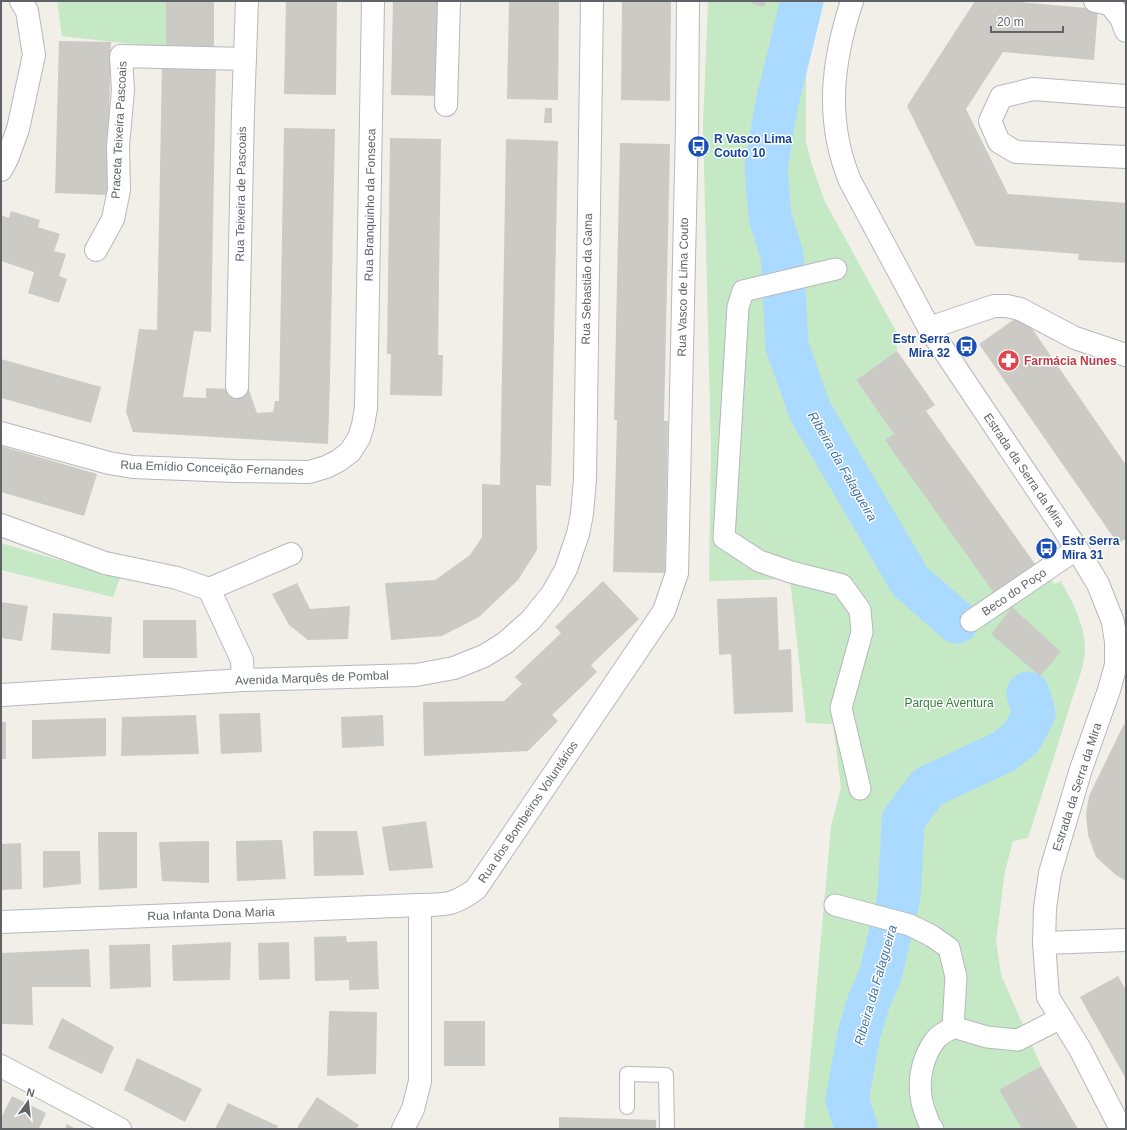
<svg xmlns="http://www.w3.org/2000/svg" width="1127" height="1130" font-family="Arial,sans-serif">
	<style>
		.green { fill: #c5e8c5 }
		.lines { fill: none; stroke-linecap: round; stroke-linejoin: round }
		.river { stroke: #aadaff; stroke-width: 43 }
		.building { fill: #cccac5 }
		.service-casing { stroke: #b5b8bc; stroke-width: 16 }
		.pedestrian-casing { stroke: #b5b8bc; stroke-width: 23 }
		.minor-casing { stroke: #b5b8bc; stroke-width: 24 }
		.tertiary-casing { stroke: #b5b8bc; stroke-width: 24 }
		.service { stroke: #fff; stroke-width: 14 }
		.pedestrian { stroke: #fff; stroke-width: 21 }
		.minor { stroke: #fff; stroke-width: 22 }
		.tertiary { stroke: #fff; stroke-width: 22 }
		.labels { text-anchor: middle; stroke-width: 3; stroke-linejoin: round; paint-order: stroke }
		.street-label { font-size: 12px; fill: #5f6368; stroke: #fff }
		.transit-label { font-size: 12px; font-weight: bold; fill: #164399; stroke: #fff; text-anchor: start }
		.health-label { font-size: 12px; font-weight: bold; fill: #be3a42; stroke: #fff; text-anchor: start }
		.park-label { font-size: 12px; fill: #348238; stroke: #fff }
		.water-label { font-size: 13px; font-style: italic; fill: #4174aa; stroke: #fff }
	</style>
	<rect width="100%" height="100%" fill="#f1efe8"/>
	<!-- green -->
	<g class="green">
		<polygon points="57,1 166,1 166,48 62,36"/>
		<path d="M 708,1 L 821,1 L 806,62 L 806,141 L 811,162 L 825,202 L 896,331 L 897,351 L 856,380 L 894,434 L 885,440 L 1038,568 L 1055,584 L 1061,581 C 1072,602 1085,624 1085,649 C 1085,664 1077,684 1072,699 C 1058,745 1043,791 1028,838 L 1013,841 L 1005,871 L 996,941 L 1001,975 L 1041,1066 L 1000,1090 L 1022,1129 L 804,1129 L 831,826 L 841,788 L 833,724 L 806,723 L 790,579 L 709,581 L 711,448 L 703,126 Z"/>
		<polygon points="1,543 120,578 113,597 1,570"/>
	</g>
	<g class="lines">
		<!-- river -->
		<g class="river">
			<polyline points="802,1 777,103 766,168 770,217 782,255 787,346 810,411 910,581 957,622"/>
			<polyline points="857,1129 847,1100 859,1034 869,1001 880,976 899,897 902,845 903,820 928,787 1003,752 1021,738 1034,714 1028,693"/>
		</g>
	</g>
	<!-- building -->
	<g class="building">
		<rect x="166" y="1" width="48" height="47"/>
		<polygon points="286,1 337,1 336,95 284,94"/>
		<polygon points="393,1 443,1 442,96 391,95"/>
		<polygon points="509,1 559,1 558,100 507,99"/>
		<polygon points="622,1 671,1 670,101 621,100"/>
		<polygon points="753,1 766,1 764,7 752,4"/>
		<polygon points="975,1 1006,1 1098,9 1094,60 1003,52 966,109 1008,194 1126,203 1126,263 1078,260 1079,254 976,246 907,106"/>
		<polygon points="59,41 111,42 107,195 55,193"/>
		<polygon points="162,62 216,63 211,332 194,331 183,397 206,398 206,388 249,390 257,413 273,412 275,401 279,401 284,128 335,129 330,379 328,444 133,432 126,412 139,329 157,330"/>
		<polygon points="545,108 552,108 552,123 544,123"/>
		<polygon points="390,138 441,139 438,355 443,355 442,396 390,395 391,354 387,354"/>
		<polygon points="506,139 558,141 551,486 536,485 537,550 518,580 479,617 442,636 391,640 385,583 435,580 470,555 482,537 482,484 500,485"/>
		<polygon points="620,143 670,144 664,421 668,421 665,573 613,572 617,420 614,420"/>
		<polygon points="11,211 40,220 38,227 60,234 54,251 66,254 59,276 67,279 59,303 28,293 34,272 1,261 1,215 9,218"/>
		<polygon points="1022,314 1126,465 1126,538 1118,544 979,344"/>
		<polygon points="897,351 935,405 926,411 1038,568 997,597 885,440 894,434 856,380"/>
		<polygon points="1,359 101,387 91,423 1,398"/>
		<polygon points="1,446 97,474 84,516 1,492"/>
		<polygon points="603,581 639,619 591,665 597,672 552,715 558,721 528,751 424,756 423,702 504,701 522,684 515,677 561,633 555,627"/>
		<polygon points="297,583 310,609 350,606 348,639 308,640 289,625 272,594"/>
		<polygon points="777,597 779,650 791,649 793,712 734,714 731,654 719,655 717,599"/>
		<polygon points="1,602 28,606 22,641 1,638"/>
		<polygon points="1012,607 1061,652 1040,676 991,634"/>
		<polygon points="53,613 112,617 110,654 51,650"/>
		<polygon points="143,620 196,620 197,658 143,658"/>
		<polygon points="260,713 262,752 221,754 219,714"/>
		<polygon points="196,715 199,754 121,756 122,717"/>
		<polygon points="383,715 384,746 342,748 341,717"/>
		<polygon points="106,718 106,756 32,759 32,720"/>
		<rect x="1" y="722" width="5" height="37"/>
		<polygon points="1124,724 1126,724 1126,881 1116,875 1096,857 1088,835 1086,814 1089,796"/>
		<polygon points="426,821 433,868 389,871 382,827"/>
		<polygon points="313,831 357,831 364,875 314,876"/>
		<polygon points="98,832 137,832 137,888 99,890"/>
		<polygon points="282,840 286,879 237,881 236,841"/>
		<polygon points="209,841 209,883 162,881 159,842"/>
		<polygon points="21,843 22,889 1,890 1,844"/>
		<polygon points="43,851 80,851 81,884 43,888"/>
		<polygon points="346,936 347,942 377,941 379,989 349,990 349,980 315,981 314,937"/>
		<polygon points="231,942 230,980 173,981 172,945"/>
		<polygon points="289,942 290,979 259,980 258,943"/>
		<polygon points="150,944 151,987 110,989 109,945"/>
		<polygon points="89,949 91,987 32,987 33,1025 1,1024 1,953"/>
		<polygon points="1118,976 1126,990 1126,1079 1080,997"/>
		<polygon points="329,1011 377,1012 376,1074 327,1076"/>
		<polygon points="62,1018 114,1047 102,1074 48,1048"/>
		<rect x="444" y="1021" width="41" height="45"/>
		<polygon points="137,1058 202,1089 185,1122 124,1090"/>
		<polygon points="1041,1066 1078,1129 1022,1129 999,1090"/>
		<polygon points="12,1096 46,1113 39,1129 1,1129 1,1118"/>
		<polygon points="317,1097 359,1125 356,1129 298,1129 298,1126"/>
		<polygon points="228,1103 278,1126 276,1129 215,1129"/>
		<polygon points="559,1117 656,1120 656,1129 559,1129"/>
		<polygon points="67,1124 76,1129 65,1129"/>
	</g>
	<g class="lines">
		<defs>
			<polyline id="service" points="627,1107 627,1074 666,1075 667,1129"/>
			<g id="pedestrian">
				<polyline points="836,269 743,291 738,307 724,538 759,561 791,572 842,585 860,610 862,632 841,708 860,789"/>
				<polyline points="971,621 1077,549"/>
				<path d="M 835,905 L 910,925 L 932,936 L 949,948 L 956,977 L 953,1027 C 948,1031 940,1034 936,1039 C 919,1061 916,1090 926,1115 C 928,1120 929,1125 933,1129"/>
				<polyline points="953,1027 987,1037 1018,1040 1061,1018"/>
			</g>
			<g id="minor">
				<polyline points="1095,1 1110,4 1121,18 1126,31"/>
				<polyline points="1126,96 1033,89 1001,97 990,121 999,142 1016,152 1126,157"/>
				<polyline points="446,105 449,1"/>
				<polyline points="1,170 7,159 18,129 34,55 27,11 21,1"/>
				<polyline points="96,250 113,219 119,190 118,146 123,90 121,56 245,59"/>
				<polyline points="929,328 994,306 1007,306 1020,309 1075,338 1126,355"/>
				<polyline points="237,387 243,111 247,1"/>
				<polyline points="1,433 109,463 133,467 235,471 309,472 326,467 338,461 350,452 359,438 363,425 366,408 373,1"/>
				<polyline points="1,525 105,563 177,578 209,589 242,660 243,680"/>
				<polyline points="209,589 291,554"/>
				<polyline points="1,695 243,680 416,675 454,668 484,656 505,643 531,620 552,594 566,569 578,534 582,514 585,479 592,1"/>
				<polyline points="1,922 420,905"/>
				<polyline points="1,1066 120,1129"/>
				<path d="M 403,1129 L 413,1109 L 420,1081 L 420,905 C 446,905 454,905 476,889 L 664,611 L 677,573 L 687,126 L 688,1"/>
			</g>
			<g id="tertiary">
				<path d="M 852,1 C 832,62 825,120 850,181 L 929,328 L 1077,549 L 1098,584 L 1113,622 L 1116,642 L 1116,665 L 1109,690 L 1081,769 L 1050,873 L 1045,908 L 1044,943 L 1048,997 L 1080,1049 L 1121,1129"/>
				<polyline points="1044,943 1126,940"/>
			</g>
		</defs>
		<!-- service casing -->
		<use href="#service" class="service-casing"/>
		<!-- pedestrian casing -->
		<use href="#pedestrian" class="pedestrian-casing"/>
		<!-- minor casing -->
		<use href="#minor" class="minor-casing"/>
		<!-- tertiary casing -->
		<use href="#tertiary" class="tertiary-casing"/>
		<!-- service -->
		<use href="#service" class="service"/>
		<!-- pedestrian -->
		<use href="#pedestrian" class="pedestrian"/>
		<!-- minor -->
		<use href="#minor" class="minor"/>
		<!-- tertiary -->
		<use href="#tertiary" class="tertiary"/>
	</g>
	<!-- icons -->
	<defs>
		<symbol id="bus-disc" viewBox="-11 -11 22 22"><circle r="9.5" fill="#1a4fb4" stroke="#fff"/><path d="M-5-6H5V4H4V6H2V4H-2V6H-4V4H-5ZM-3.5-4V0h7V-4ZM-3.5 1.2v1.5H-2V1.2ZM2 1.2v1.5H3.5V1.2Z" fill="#fff"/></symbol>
		<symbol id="pharmacy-disc" viewBox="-11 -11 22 22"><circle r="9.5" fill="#e0444e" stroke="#fff"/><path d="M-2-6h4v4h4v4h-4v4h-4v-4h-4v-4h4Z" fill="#fff"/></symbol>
	</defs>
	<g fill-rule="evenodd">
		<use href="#bus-disc" x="686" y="134" width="25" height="25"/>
		<use href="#bus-disc" x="954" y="334" width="25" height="25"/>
		<use href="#pharmacy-disc" x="996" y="348" width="25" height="25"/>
		<use href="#bus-disc" x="1034" y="536" width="25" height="25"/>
	</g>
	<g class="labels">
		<!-- street labels -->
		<g class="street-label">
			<text transform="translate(119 130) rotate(-87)" y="4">Praceta Teixeira Pascoais</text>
			<text transform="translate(241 194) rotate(-89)" y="4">Rua Teixeira de Pascoais</text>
			<text transform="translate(370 205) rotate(-89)" y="4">Rua Branquinho da Fonseca</text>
			<text transform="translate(587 279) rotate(-89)" y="4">Rua Sebastião da Gama</text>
			<text transform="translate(683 287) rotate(-89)" y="4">Rua Vasco de Lima Couto</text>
			<text transform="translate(212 468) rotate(2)" y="4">Rua Emídio Conceição Fernandes</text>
			<text transform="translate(1024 470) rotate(56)" y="4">Estrada da Serra da Mira</text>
			<text transform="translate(1014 592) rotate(-34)" y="4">Beco do Poço</text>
			<text transform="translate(312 678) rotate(-2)" y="4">Avenida Marquês de Pombal</text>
			<text transform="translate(1077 787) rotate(-72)" y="4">Estrada da Serra da Mira</text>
			<text transform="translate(528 812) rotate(-56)" y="4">Rua dos Bombeiros Voluntários</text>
			<text transform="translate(211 914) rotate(-2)" y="4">Rua Infanta Dona Maria</text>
		</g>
		<!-- transit labels -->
		<g class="transit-label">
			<text x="714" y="143">R Vasco Lima<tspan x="714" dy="14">Couto 10</tspan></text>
			<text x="950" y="343" text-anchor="end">Estr Serra<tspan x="950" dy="14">Mira 32</tspan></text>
			<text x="1062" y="545">Estr Serra<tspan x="1062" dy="14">Mira 31</tspan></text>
		</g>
		<!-- health labels -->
		<g class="health-label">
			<text x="1024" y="365">Farmácia Nunes</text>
		</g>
		<!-- park labels -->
		<g class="park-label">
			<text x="949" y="707">Parque Aventura</text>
		</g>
		<!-- water labels -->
		<g class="water-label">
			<text transform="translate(843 466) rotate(60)" y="5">Ribeira da Falagueira</text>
			<text transform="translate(875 985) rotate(-74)" y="5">Ribeira da Falagueira</text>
		</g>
	</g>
	<!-- border -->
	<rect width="1127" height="1130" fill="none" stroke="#5f6368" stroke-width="4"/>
	<!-- north arrow -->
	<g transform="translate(28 1102) rotate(15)" stroke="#ffffff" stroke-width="3" paint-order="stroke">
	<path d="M0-3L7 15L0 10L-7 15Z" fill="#5f6368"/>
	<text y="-6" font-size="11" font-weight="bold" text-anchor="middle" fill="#5f6368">N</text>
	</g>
	<!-- scale -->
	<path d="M991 26v6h72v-6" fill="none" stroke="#5f6368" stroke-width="2"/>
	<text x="997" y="26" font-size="12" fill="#5f6368" stroke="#ffffff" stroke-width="3" paint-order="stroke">20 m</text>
</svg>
